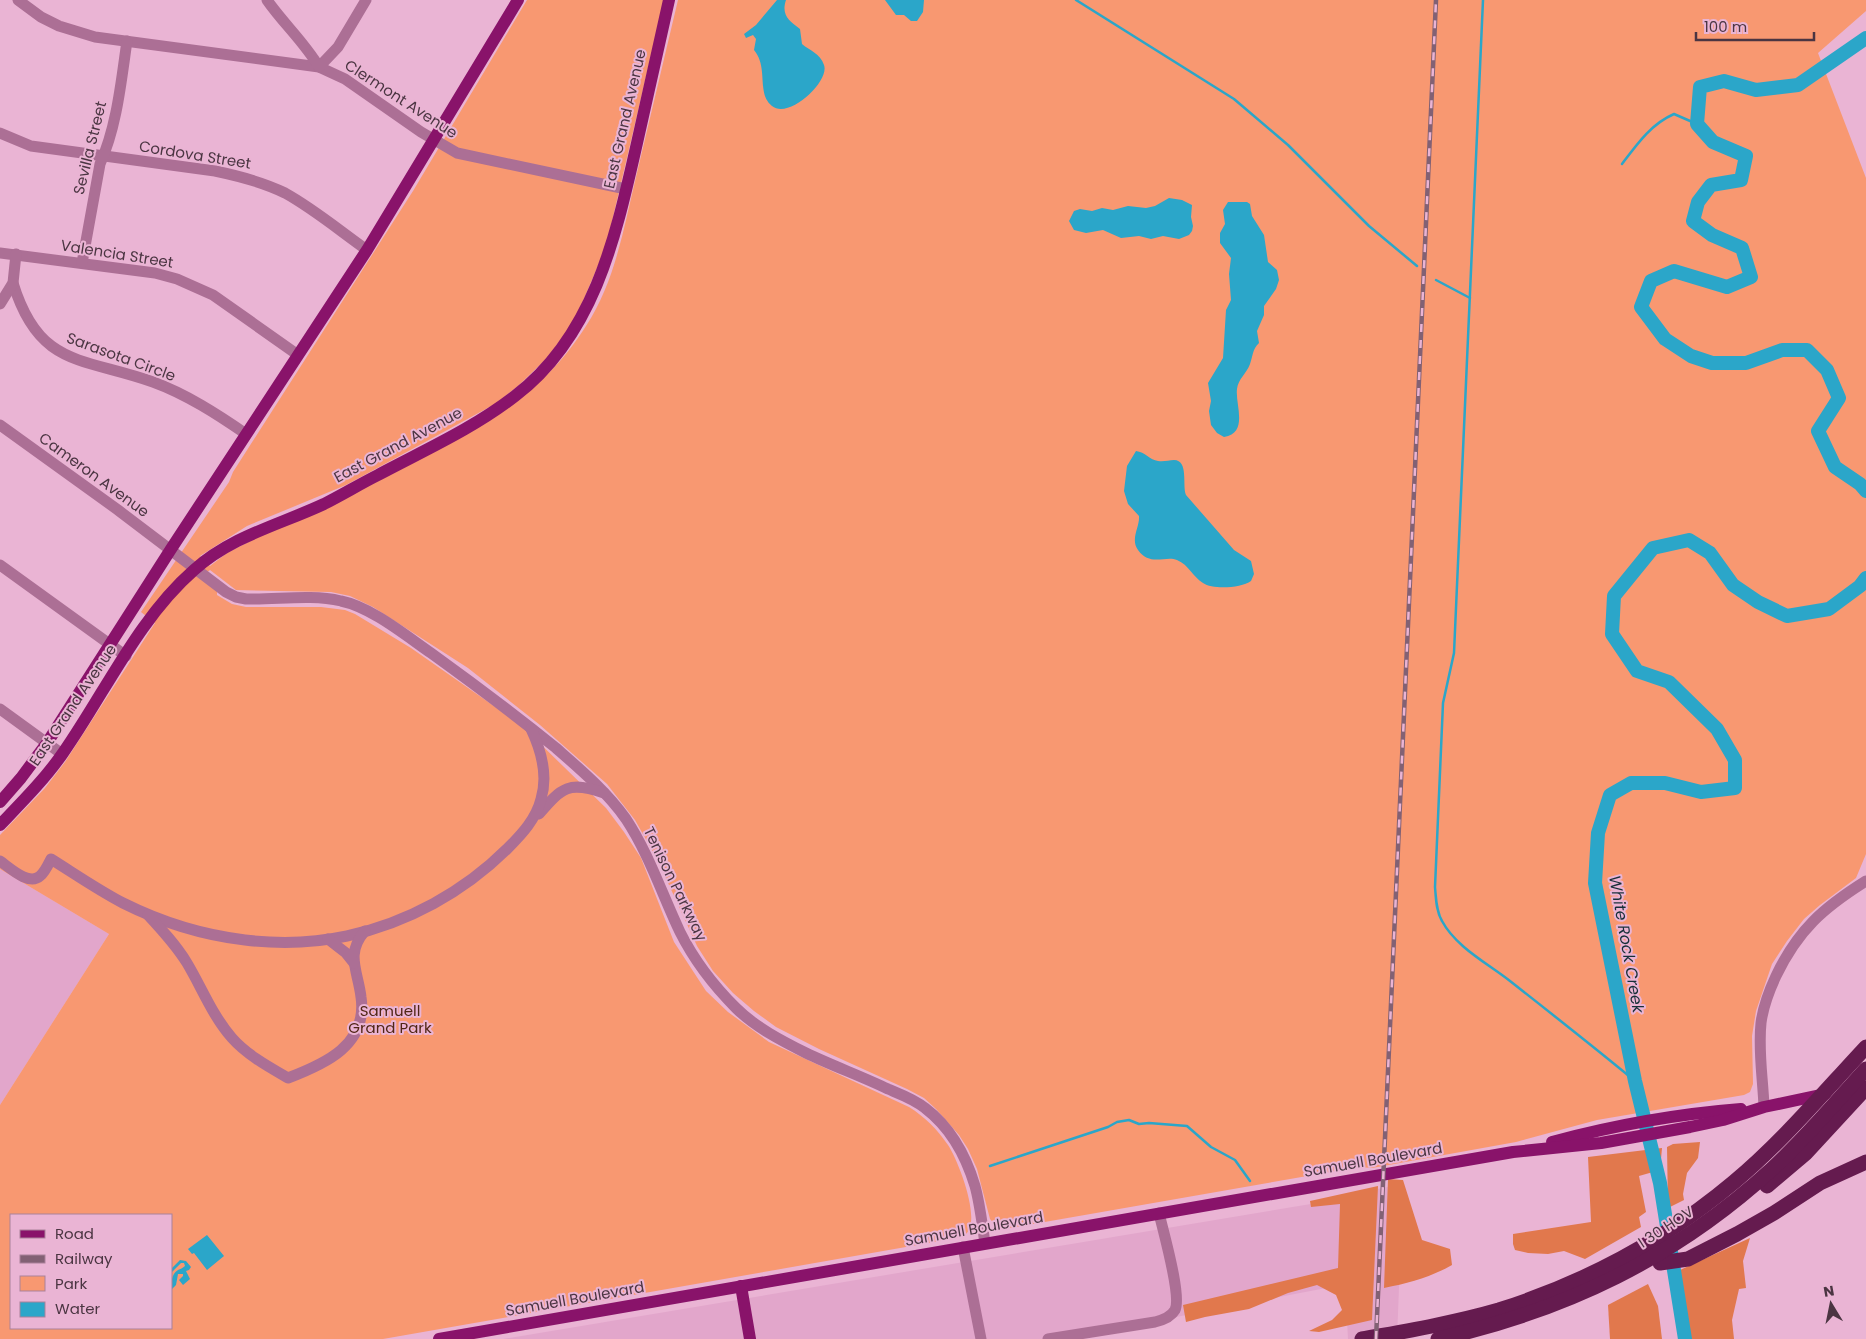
<svg xmlns="http://www.w3.org/2000/svg" width="1866" height="1339" font-family="Poppins,sans-serif">
	<style>
		.built { fill: #e2a6cb }
		.green { fill: #f89871; fill-rule: evenodd }
		.forest { fill: #e1784d }
		.water { fill: #2ba6c9 }
		.lines { fill: none; stroke-linecap: round; stroke-linejoin: round }
		.stream { stroke: #2ba6c9; stroke-width: 2.5 }
		.river { stroke: #2ba6c9; stroke-width: 14 }
		.minor { stroke: #ac6f95; stroke-width: 11 }
		.major { stroke: #89136a; stroke-width: 12 }
		.highway { stroke: #651b4f; stroke-width: 15 }
		.rail-casing { stroke: #826174; stroke-width: 4.5 }
		.rail { stroke: #eab4d4; stroke-width: 2.5; stroke-dasharray: 8; stroke-linecap: butt }
		.labels { text-anchor: middle; stroke-width: 4; stroke-linejoin: round; paint-order: stroke }
		.street-label { font-size: 15px; fill: #4b3542; stroke: #eab4d4 }
		.park-label { font-size: 15px; fill: #502615; stroke: #eab4d4 }
		.water-label { font-size: 16px; font-style: italic; fill: #162f38; stroke: #eab4d4 }
	</style>
	<rect width="100%" height="100%" fill="#eab4d4"/>
	<!-- built -->
	<g class="built">
		<polygon points="0,869 109,934 0,1105"/>
		<polygon points="1403,1184 1397,1339 1348,1339 1346,1301 1347,1284 1062,1339 503,1339 1353,1197 1362,1192"/>
	</g>
	<!-- green -->
	<path class="green" d="M 527,0 L 664,0 L 606,247 L 574,322 L 547,358 L 518,386 L 495,404 L 346,485 L 247,526 L 200,556 L 210,566 L 227,553 L 502,412 C 537,386 562,364 586,326 C 615,282 624,227 636,177 C 650,118 664,59 678,0 L 1866,0 L 1866,11 L 1818,53 L 1866,178 L 1866,854 L 1856,878 L 1820,905 L 1804,919 L 1787,941 L 1772,964 L 1756,1011 L 1752,1036 L 1753,1084 L 1750,1092 L 1744,1095 L 1597,1120 L 1516,1142 L 1372,1168 L 1359,1167 L 1011,1228 L 998,1228 L 990,1219 L 977,1169 L 968,1149 L 959,1135 L 936,1109 L 924,1098 L 907,1089 L 819,1049 L 776,1027 L 754,1011 L 733,993 L 713,971 L 697,946 L 657,859 L 635,820 L 607,784 L 540,725 L 468,668 L 373,607 L 350,596 L 331,592 L 236,590 L 210,570 L 200,578 L 217,591 L 217,595 L 232,604 L 246,607 L 321,607 L 345,610 L 355,614 L 411,648 L 521,725 L 606,808 L 624,832 L 641,858 L 674,942 L 706,991 L 728,1012 L 769,1042 L 909,1107 C 925,1117 937,1129 948,1145 C 958,1160 978,1212 969,1229 C 967,1235 963,1236 957,1238 L 383,1339 L 0,1339 L 0,1105 L 109,934 L 0,869 L 0,835 L 45,788 L 65,762 L 155,623 L 141,612 L 229,482 L 233,472 L 413,191 ZM 11,1215 L 171,1215 L 171,1328 L 11,1328 Z"/>
	<!-- forest -->
	<g class="forest">
		<polygon points="1700,1142 1698,1158 1687,1173 1683,1194 1684,1200 1668,1208 1667,1147 1673,1144"/>
		<polygon points="1662,1148 1660,1170 1639,1176 1646,1212 1639,1217 1641,1227 1585,1259 1564,1251 1548,1254 1528,1253 1515,1250 1513,1244 1513,1234 1591,1222 1588,1157"/>
		<path d="M 1388,1179 L 1403,1180 L 1422,1240 L 1450,1249 L 1452,1265 C 1431,1277 1409,1283 1384,1288 Z"/>
		<polygon points="1378,1186 1372,1320 1319,1332 1309,1331 1332,1320 1342,1310 1336,1295 1317,1285 1288,1293 1249,1309 1205,1317 1186,1322 1183,1305 1338,1268 1340,1204 1311,1207 1310,1201"/>
		<polygon points="1750,1238 1743,1261 1746,1288 1739,1289 1732,1320 1734,1339 1691,1339 1680,1270"/>
		<polygon points="1648,1284 1658,1306 1662,1339 1610,1339 1608,1305"/>
	</g>
	<!-- water -->
	<g class="water">
		<path d="M 777,0 L 786,0 C 781,15 789,21 800,29 L 802,44 C 810,51 820,53 824,65 C 830,81 789,120 772,106 C 756,93 769,68 754,50 L 756,39 L 753,35 L 746,38 L 744,34 L 756,25 Z"/>
		<polygon points="885,0 924,0 923,12 917,21 911,21 904,15 896,15"/>
		<polygon points="1169,198 1182,200 1192,205 1191,217 1193,226 1192,231 1189,235 1179,239 1163,236 1151,239 1139,236 1121,238 1103,230 1086,233 1074,230 1069,221 1074,211 1080,209 1092,211 1102,208 1113,210 1128,206 1146,208 1155,206"/>
		<path d="M 1228,202 L 1247,202 L 1250,204 L 1252,216 L 1264,235 L 1268,262 L 1277,270 L 1279,280 L 1276,289 L 1264,306 L 1264,315 L 1257,331 L 1259,343 C 1252,350 1253,356 1250,364 C 1247,373 1238,379 1237,389 C 1235,404 1249,433 1224,437 L 1217,433 L 1211,425 L 1209,411 L 1211,401 L 1208,383 L 1223,358 L 1226,310 L 1231,300 L 1229,274 L 1231,258 L 1220,243 L 1220,233 L 1225,224 L 1223,210 Z"/>
		<path d="M 1136,451 C 1145,452 1150,460 1158,461 C 1164,462 1169,460 1174,460 C 1189,460 1182,486 1186,495 L 1234,550 L 1251,561 L 1254,574 L 1251,581 C 1241,588 1213,590 1203,583 C 1193,577 1189,565 1177,560 C 1166,555 1150,567 1138,550 C 1130,539 1140,527 1139,516 L 1128,504 L 1124,491 L 1127,466 Z"/>
		<polygon points="207,1235 224,1256 207,1270 194,1253 192,1254 188,1249"/>
		<path d="M 180,1260 L 186,1261 L 191,1267 L 189,1270 L 186,1271 L 190,1279 L 183,1285 L 179,1280 L 183,1276 L 183,1274 L 178,1274 L 176,1285 L 171,1290 C 171,1284 171,1274 178,1270 C 180,1269 183,1268 185,1266 L 184,1263 L 181,1263 L 171,1273 L 171,1269 Z"/>
	</g>
	<g class="lines">
		<!-- stream -->
		<g class="stream">
			<polyline points="1076,0 1234,99 1288,145 1369,226 1417,266"/>
			<path d="M 1483,0 L 1454,653 L 1443,703 L 1435,887 C 1436,898 1436,911 1442,921 C 1456,947 1487,963 1510,981 C 1552,1014 1594,1047 1635,1081"/>
			<path d="M 1622,164 C 1637,144 1651,124 1674,114 L 1697,124"/>
			<polyline points="1436,280 1470,298"/>
			<polyline points="990,1166 1108,1127 1117,1122 1129,1120 1139,1124 1149,1123 1187,1126 1211,1147 1235,1160 1250,1181"/>
		</g>
		<!-- river -->
		<g class="river">
			<polyline points="1866,38 1798,85 1756,90 1724,81 1700,87 1697,124 1713,142 1746,156 1741,180 1711,185 1698,202 1693,221 1712,235 1742,248 1751,277 1727,287 1674,271 1651,281 1641,307 1665,339 1691,356 1712,363 1746,363 1782,350 1807,350 1827,370 1839,398 1818,431 1835,467 1860,484 1866,491"/>
			<polyline points="1685,1339 1660,1183 1635,1081 1595,883 1598,833 1610,795 1631,783 1665,783 1701,792 1735,788 1735,760 1717,729 1669,682 1637,671 1612,634 1614,596 1653,548 1689,540 1710,553 1733,585 1758,602 1787,616 1829,609 1860,586 1866,578"/>
		</g>
		<!-- minor -->
		<g class="minor">
			<polyline points="18,0 41,17 59,26 95,37 319,67 345,79 421,132 457,153 626,189"/>
			<path d="M 267,0 C 283,23 305,43 319,67 L 338,47 L 366,0"/>
			<path d="M 0,133 L 31,146 L 215,171 C 239,176 263,182 285,193 C 314,209 340,231 367,250"/>
			<polyline points="0,253 155,273 177,279 213,295 298,355"/>
			<path d="M 82,263 L 100,164 C 117,126 121,82 127,41"/>
			<path d="M 13,283 C 39,368 83,357 153,382 C 186,394 217,414 246,434"/>
			<polyline points="0,304 13,283 16,254"/>
			<path d="M 0,425 L 118,510 L 226,592 L 236,597 L 246,599 C 277,600 310,594 341,601 C 371,607 405,635 431,653 C 474,684 515,715 556,748 C 581,770 607,792 626,819 C 649,854 662,894 680,932 C 694,960 714,986 736,1008 C 755,1027 782,1041 806,1053 C 833,1066 861,1076 888,1089 C 900,1094 914,1099 925,1108 C 950,1127 966,1156 975,1186 C 980,1204 982,1224 985,1243"/>
			<polyline points="0,565 126,656"/>
			<polyline points="0,709 62,754"/>
			<path d="M 539,814 C 562,787 569,781 604,793"/>
			<path d="M 0,861 C 10,868 29,886 40,876 C 45,872 48,865 51,859 C 75,874 98,890 123,903 C 161,922 203,935 245,940 C 279,944 314,943 347,936 C 407,923 464,892 508,848 C 522,834 536,819 541,799 C 548,776 541,750 531,729"/>
			<path d="M 148,915 C 162,930 176,945 187,963 C 202,988 212,1015 232,1038 C 247,1055 269,1067 288,1078 C 325,1064 368,1045 361,997 C 358,971 345,954 365,931"/>
			<polyline points="328,939 346,953 354,963"/>
			<path d="M 1764,1107 C 1763,1079 1758,1051 1761,1023 C 1763,1007 1769,991 1776,976 C 1798,930 1823,908 1866,881"/>
			<polyline points="963,1247 981,1339"/>
			<path d="M 1048,1339 L 1155,1322 C 1163,1320 1171,1317 1175,1310 C 1182,1296 1163,1231 1159,1213"/>
		</g>
		<!-- major -->
		<g class="major">
			<polyline points="0,802 21,778 47,743 171,549 367,250 518,0"/>
			<path d="M 0,825 C 22,802 45,779 63,753 C 105,693 138,619 194,570 C 232,536 279,525 324,504 C 342,495 360,484 378,475 C 425,450 474,428 515,396 C 595,335 616,235 637,143 C 648,95 658,48 669,0"/>
			<path d="M 1552,1142 C 1615,1125 1677,1114 1741,1109"/>
			<polyline points="741,1286 750,1339"/>
			<polyline points="439,1339 1513,1152 1601,1143 1690,1127 1723,1120 1764,1107 1825,1094"/>
		</g>
		<!-- highway -->
		<g class="highway">
			<polyline points="1767,1186 1806,1153 1866,1088"/>
			<polyline points="1660,1263 1688,1259 1737,1234 1774,1213 1820,1183 1866,1162"/>
			<path d="M 1362,1339 C 1407,1331 1454,1323 1499,1310 C 1584,1283 1665,1240 1734,1182 C 1782,1142 1823,1093 1866,1047"/>
			<path d="M 1438,1339 C 1566,1310 1675,1258 1772,1169 C 1806,1138 1835,1103 1866,1069"/>
		</g>
		<defs>
			<polyline id="rail" points="1376,1339 1436,0"/>
		</defs>
		<!-- rail casing -->
		<use href="#rail" class="rail-casing"/>
		<!-- rail -->
		<use href="#rail" class="rail"/>
	</g>
	<g class="labels">
		<!-- street labels -->
		<g class="street-label">
			<text transform="translate(401 99) rotate(33)" y="5">Clermont Avenue</text>
			<text transform="translate(625 119) rotate(-77)" y="5">East Grand Avenue</text>
			<text transform="translate(90 148) rotate(-76)" y="5">Sevilla Street</text>
			<text transform="translate(195 155) rotate(9)" y="5">Cordova Street</text>
			<text transform="translate(117 254) rotate(9)" y="5">Valencia Street</text>
			<text transform="translate(121 357) rotate(20)" y="5">Sarasota Circle</text>
			<text transform="translate(398 445) rotate(-28)" y="5">East Grand Avenue</text>
			<text transform="translate(94 475) rotate(36)" y="5">Cameron Avenue</text>
			<text transform="translate(73 705) rotate(-56)" y="5">East Grand Avenue</text>
			<text transform="translate(675 884) rotate(64)" y="5">Tenison Parkway</text>
			<text transform="translate(1373 1160) rotate(-10)" y="5">Samuell Boulevard</text>
			<text transform="translate(1666 1227) rotate(-33)" y="5">I 30 HOV</text>
			<text transform="translate(974 1229) rotate(-10)" y="5">Samuell Boulevard</text>
			<text transform="translate(575 1299) rotate(-10)" y="5">Samuell Boulevard</text>
		</g>
		<!-- park labels -->
		<g class="park-label">
			<text x="390" y="1016">Samuell<tspan x="390" dy="17">Grand Park</tspan></text>
		</g>
		<!-- water labels -->
		<g class="water-label">
			<text transform="translate(1627 944) rotate(80)" y="6">White Rock Creek</text>
		</g>
	</g>
	<!-- legend -->
	<rect x="10" y="1214" width="162" height="115" fill="#eab4d4" stroke="#aa819a"/>
	<rect x="20" y="1230" width="25" height="8" fill="#89136a" stroke="#aa819a"/>
	<text x="55" y="1239" font-size="15" fill="#4b3542">Road</text>
	<rect x="20" y="1255" width="25" height="8" fill="#826174" stroke="#aa819a"/>
	<text x="55" y="1264" font-size="15" fill="#4b3542">Railway</text>
	<rect x="20" y="1276" width="25" height="15" fill="#f89871" stroke="#aa819a"/>
	<text x="55" y="1289" font-size="15" fill="#4b3542">Park</text>
	<rect x="20" y="1302" width="25" height="15" fill="#2ba6c9" stroke="#aa819a"/>
	<text x="55" y="1314" font-size="15" fill="#4b3542">Water</text>
	<!-- north arrow -->
	<g transform="translate(1831 1304) rotate(350)" stroke="#eab4d4" stroke-width="4" paint-order="stroke">
	<path d="M0-4L9 19L0 12L-9 19Z" fill="#4b3542"/>
	<text y="-8" font-size="14" font-weight="bold" text-anchor="middle" fill="#4b3542">N</text>
	</g>
	<!-- scale -->
	<path d="M1696 32v8h118v-8" fill="none" stroke="#4b3542" stroke-width="2.5"/>
	<text x="1704" y="32" font-size="15" fill="#4b3542" stroke="#eab4d4" stroke-width="4" paint-order="stroke">100 m</text>
</svg>
